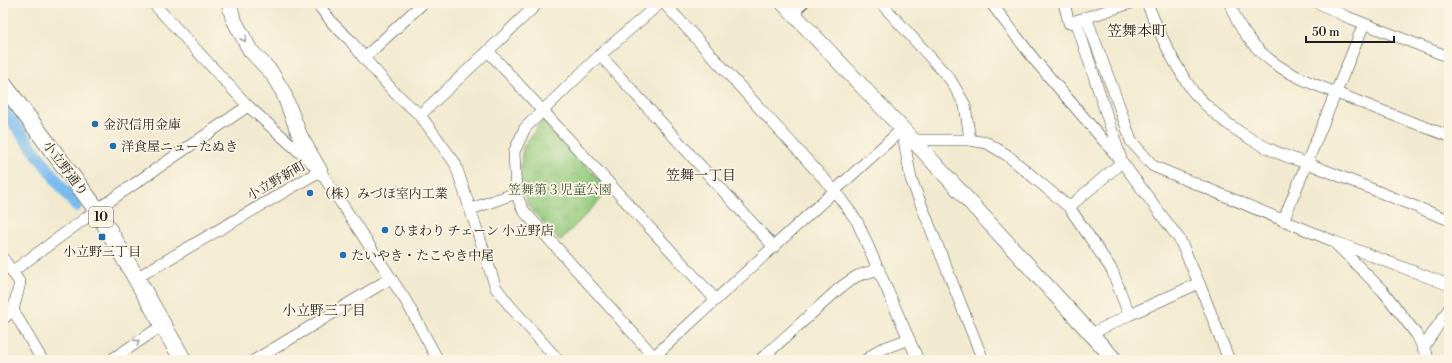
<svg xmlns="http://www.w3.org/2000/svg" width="1452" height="363" font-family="'Libre Bodoni','Noto Serif JP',serif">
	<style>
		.park { fill: url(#park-crowns); stroke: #56724c }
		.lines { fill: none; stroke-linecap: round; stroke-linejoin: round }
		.canal { stroke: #78bcee; stroke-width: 12 }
		.street-casing { stroke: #3c3b37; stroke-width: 12 }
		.secondary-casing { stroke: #3c3b37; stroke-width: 16 }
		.primary-casing { stroke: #3c3b37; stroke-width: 18 }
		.street { stroke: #fff; stroke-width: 11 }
		.secondary { stroke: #fff; stroke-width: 15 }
		.primary { stroke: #fff; stroke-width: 17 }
		.oneway { stroke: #999 }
		.poi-dot { fill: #1f6fb2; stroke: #fcf5e5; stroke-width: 1.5 }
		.labels { text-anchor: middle; stroke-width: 3.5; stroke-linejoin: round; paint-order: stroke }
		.shield { fill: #fcf5e5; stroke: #5f5d58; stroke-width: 1 }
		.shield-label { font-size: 12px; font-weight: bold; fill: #1c1c1c }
		.poi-label { font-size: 13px; fill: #1c1c1c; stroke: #fcf5e5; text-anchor: start }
		.street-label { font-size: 13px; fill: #1c1c1c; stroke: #fcf5e5 }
		.park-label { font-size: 13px; fill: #45593e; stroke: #fcf5e5 }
		.neighbourhood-label { font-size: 14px; fill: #1c1c1c; stroke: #fcf5e5 }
		.quarter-label { font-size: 15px; fill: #1c1c1c; stroke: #fcf5e5 }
	</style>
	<defs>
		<pattern id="park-crowns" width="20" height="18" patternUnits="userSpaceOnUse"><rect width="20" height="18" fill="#91c97c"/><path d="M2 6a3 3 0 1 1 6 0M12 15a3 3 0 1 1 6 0" fill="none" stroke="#7cac6b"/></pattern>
	</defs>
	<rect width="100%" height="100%" fill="#fcf5e5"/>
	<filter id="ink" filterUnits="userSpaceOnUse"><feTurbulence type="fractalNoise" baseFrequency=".025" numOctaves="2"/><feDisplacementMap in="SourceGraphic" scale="8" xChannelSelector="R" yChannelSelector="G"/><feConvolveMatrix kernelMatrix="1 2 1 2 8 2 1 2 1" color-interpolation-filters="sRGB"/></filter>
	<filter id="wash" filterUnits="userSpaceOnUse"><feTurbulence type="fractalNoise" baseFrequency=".012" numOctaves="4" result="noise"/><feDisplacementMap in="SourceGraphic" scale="16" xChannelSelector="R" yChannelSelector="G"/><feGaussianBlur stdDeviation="0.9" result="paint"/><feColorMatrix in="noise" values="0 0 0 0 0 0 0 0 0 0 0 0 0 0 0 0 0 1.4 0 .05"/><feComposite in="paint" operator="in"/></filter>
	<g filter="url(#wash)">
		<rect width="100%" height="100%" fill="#f2ead0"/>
		<!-- park -->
		<polygon class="park" points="542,121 546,121 609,191 560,241 528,206 520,174 523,147"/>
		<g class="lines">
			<!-- canal -->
			<polyline class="canal" points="3,109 76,206"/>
		</g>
	</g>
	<g filter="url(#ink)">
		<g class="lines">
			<defs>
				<g id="street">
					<polyline points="153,3 248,106 314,165"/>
					<polyline points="317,3 334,25 350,40 364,58 395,93 420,115 455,163 496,288 510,306 558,360"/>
					<polyline points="664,3 834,190 857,221 918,360"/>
					<polyline points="881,3 950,79 965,105 970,140"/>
					<polyline points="991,3 1033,58 1122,162 1180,240 1199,283 1229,360"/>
					<polyline points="1064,3 1069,23 1131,3"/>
					<path d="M 1147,3 C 1159,33 1174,64 1192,90 C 1195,95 1201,99 1205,104 C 1232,131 1270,153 1307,163 L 1449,220"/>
					<path d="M 1230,3 C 1237,28 1256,51 1277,65 C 1299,80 1327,89 1352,99 C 1384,112 1417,124 1449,136"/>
					<polyline points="1319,3 1345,16 1449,57"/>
					<polyline points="792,13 803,3"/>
					<polyline points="1086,17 1121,111 1131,141 1153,166 1333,241 1449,285"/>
					<polyline points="488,51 715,299"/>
					<polyline points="600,55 774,247"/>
					<polyline points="364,58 423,3"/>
					<polyline points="420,115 488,51 538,3"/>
					<polyline points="902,129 911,179 983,360"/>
					<polyline points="913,140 970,140 987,143 1007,155 1069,207 1112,270 1129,315"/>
					<polyline points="1069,207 1122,162 1076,21"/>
					<polyline points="471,209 516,193"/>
					<polyline points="1283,221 1364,24"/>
					<polyline points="1336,244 1383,291 1417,335 1429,360"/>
					<polyline points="3,258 20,283 13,310 3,319"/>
					<polyline points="13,271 105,204 248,106"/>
					<polyline points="136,278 320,171 406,301 438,360"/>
					<polyline points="13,310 42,360"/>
					<polyline points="1091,334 1129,315 1199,283"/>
					<polyline points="1423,348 1449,309"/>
					<polyline points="111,360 163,325"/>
					<polyline points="255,360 391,278"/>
					<polyline points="650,360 902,129"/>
					<polyline points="657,360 523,210 516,193 514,152 525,128 600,55 660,3"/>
					<polyline points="760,360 841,287 857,276 879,269"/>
					<polyline points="866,360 879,350 909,339"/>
				</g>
				<g id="secondary">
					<polyline points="229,3 233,18 250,50 271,72 283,92 300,136 320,171"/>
					<polyline points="783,3 913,140 1115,360"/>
				</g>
				<polyline id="primary" points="3,84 97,210 183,360"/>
			</defs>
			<!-- street casing -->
			<use href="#street" class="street-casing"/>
			<!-- secondary casing -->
			<use href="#secondary" class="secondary-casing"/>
			<!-- primary casing -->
			<use href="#primary" class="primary-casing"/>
			<!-- street -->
			<use href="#street" class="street"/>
			<!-- secondary -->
			<use href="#secondary" class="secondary"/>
			<!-- primary -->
			<use href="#primary" class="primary"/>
		</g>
		<!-- one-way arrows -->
		<defs><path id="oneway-chevron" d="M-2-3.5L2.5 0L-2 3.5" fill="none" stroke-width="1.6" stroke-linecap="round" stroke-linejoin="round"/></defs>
		<g class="oneway">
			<use href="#oneway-chevron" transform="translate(244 39) rotate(62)"/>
			<use href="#oneway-chevron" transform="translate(137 342) rotate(-34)"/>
		</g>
	</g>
	<!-- markers -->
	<g class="poi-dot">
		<circle cx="95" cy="124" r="4"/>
		<circle cx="113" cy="146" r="4"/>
		<circle cx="310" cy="193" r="4"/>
		<circle cx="385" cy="230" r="4"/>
		<rect x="98" y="233" width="8" height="8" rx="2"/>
		<circle cx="343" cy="255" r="4"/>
	</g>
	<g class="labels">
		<!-- shield labels -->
		<rect class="shield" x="89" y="207" width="24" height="20" rx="3"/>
		<g class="shield-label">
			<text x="101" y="221">10</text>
		</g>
		<!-- poi labels -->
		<g class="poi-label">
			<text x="103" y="129">金沢信用金庫</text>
			<text x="121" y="151">洋食屋ニューたぬき</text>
			<text x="318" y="198">（株）みづほ室内工業</text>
			<text x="393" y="235">ひまわり チェーン 小立野店</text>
			<text x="102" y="256" text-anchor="middle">小立野三丁目</text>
			<text x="351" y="260">たいやき・たこやき中尾</text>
		</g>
		<!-- street labels -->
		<g class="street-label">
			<text transform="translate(66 168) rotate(53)" y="5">小立野通り</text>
			<text transform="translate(276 180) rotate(-30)" y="5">小立野新町</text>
		</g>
		<!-- park labels -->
		<g class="park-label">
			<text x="560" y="194">笠舞第３児童公園</text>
		</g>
		<!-- neighbourhood labels -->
		<g class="neighbourhood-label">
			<text x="701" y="180">笠舞一丁目</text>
			<text x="324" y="315">小立野三丁目</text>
		</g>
		<!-- quarter labels -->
		<g class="quarter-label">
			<text x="1137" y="36">笠舞本町</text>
		</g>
	</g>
	<!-- margin -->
	<rect width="1452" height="363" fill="none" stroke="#fcf5e5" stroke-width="16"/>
	<!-- scale -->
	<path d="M1306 36v6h88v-6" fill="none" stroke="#1c1c1c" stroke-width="2"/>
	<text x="1312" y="36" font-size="12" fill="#1c1c1c" stroke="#fcf5e5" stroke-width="3" paint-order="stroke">50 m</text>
</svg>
